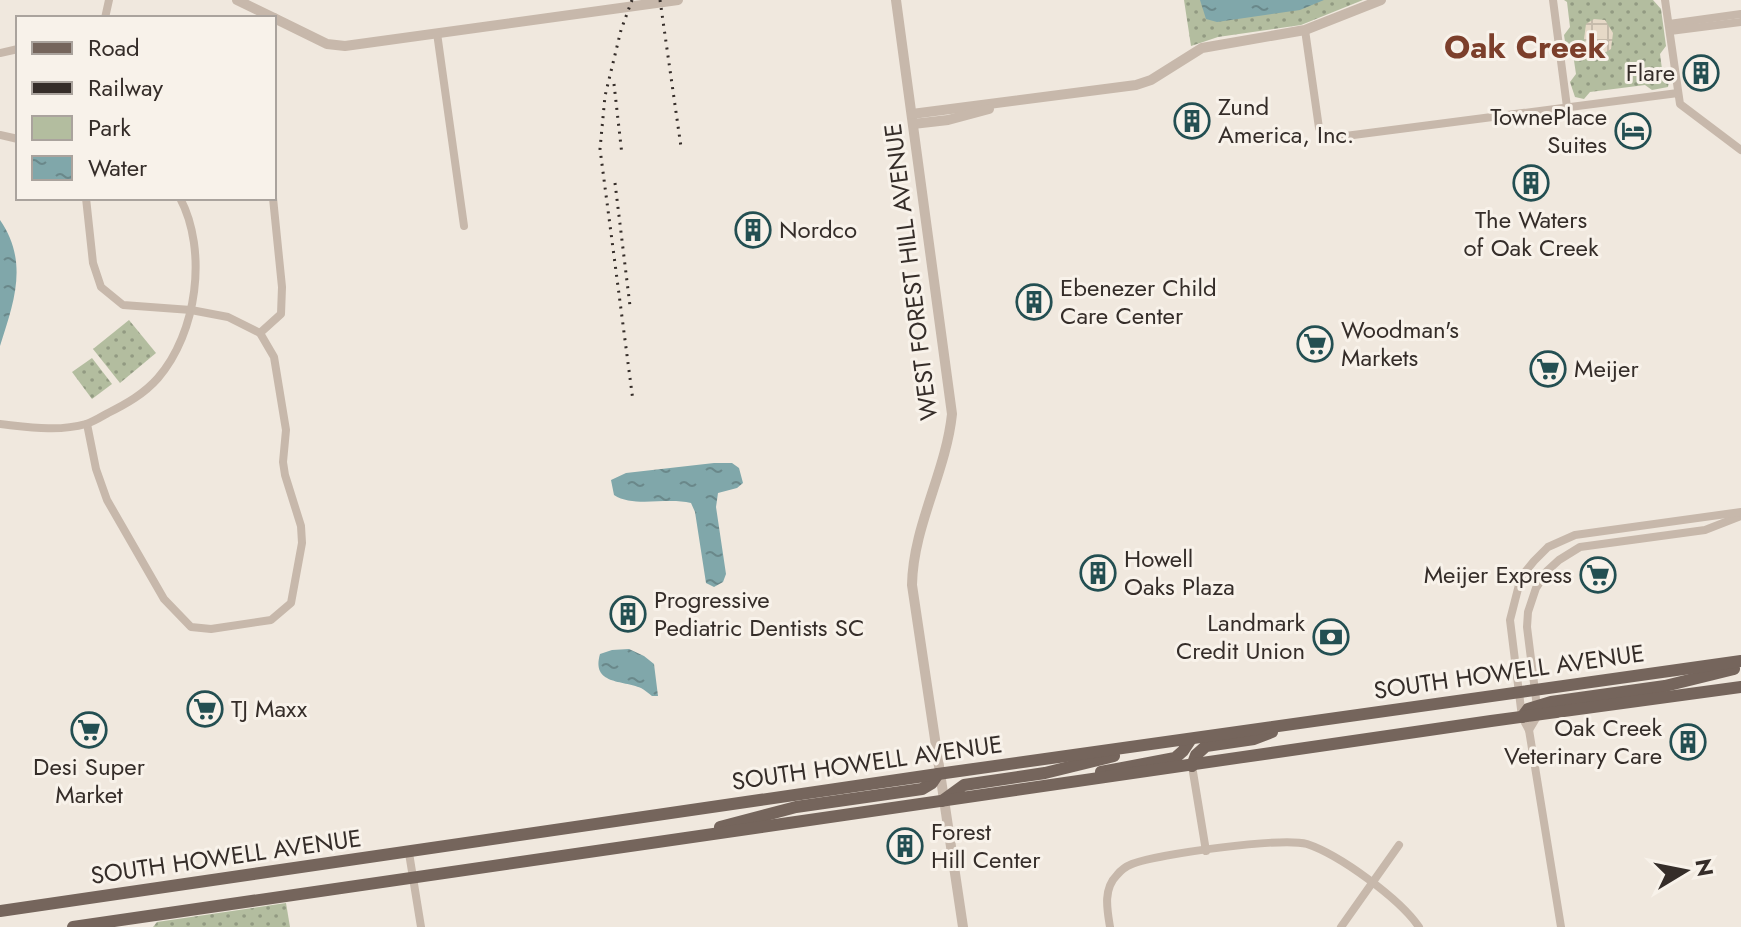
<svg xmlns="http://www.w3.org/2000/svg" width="1741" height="927" font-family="Jost,sans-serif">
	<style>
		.green { fill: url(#green-dots) }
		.plaza { fill: url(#plaza-grid) }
		.water { fill: url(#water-ripples) }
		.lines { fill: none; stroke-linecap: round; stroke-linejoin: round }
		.minor { stroke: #c7b8ab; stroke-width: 8 }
		.tertiary { stroke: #c7b8ab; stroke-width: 10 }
		.primary { stroke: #75655c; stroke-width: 12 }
		.rail { stroke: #352d29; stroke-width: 3; stroke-dasharray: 2 6; stroke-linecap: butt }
		.labels { text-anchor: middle; stroke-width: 6; stroke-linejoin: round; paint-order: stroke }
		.poi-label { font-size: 24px; fill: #352d29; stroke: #f8f2ea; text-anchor: start }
		.street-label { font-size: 24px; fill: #352d29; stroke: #f8f2ea }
		.district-label { font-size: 32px; font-weight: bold; fill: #7c3f2b; stroke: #f8f2ea }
	</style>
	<defs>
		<pattern id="green-dots" width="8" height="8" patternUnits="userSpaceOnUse" patternTransform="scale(2)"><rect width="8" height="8" fill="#b3bd9f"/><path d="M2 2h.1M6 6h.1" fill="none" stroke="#929a82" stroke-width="1.8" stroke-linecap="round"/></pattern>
		<pattern id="plaza-grid" width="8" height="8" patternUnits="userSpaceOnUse" patternTransform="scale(2)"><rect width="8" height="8" fill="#e6d9c7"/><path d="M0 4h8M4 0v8" fill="none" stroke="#c6bbab"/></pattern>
		<pattern id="water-ripples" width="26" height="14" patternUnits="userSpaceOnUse" patternTransform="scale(2)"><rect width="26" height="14" fill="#80a7aa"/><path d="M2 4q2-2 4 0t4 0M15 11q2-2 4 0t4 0" fill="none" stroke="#6a888a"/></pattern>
	</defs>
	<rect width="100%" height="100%" fill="#f0e8de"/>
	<!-- green -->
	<g class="green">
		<polygon points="1184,0 1363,0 1301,25 1218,37 1191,46"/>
		<polygon points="1564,0 1653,0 1661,9 1666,46 1660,54 1662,69 1670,75 1668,87 1652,90 1645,85 1590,92 1584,99 1575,97 1570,82 1576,74 1573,54 1566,48 1564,35 1570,27 1567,2"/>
		<polygon points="129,320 156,353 120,383 93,349"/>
		<polygon points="92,358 112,384 92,399 72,372"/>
		<polygon points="286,903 290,927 153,927 157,922"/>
	</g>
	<!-- plaza -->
	<polygon class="plaza" points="1594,19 1605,20 1613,33 1611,49 1601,55 1590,52 1584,39 1586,24"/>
	<!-- water -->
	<g class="water">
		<polygon points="1200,0 1324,0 1300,10 1217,22 1206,19"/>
		<path d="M 0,220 C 29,262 14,302 0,346 Z"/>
		<path d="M 714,463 L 732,463 L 739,468 L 743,483 L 737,488 L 718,493 L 716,507 L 726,574 L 723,582 L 714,587 L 706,583 L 695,512 L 691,503 C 666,497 634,508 614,495 L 611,480 L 626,473 Z"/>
		<path d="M 629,649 L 644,656 L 654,664 L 658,696 L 652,696 C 648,693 645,690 641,688 C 623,680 591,685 600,654 L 612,650 Z"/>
	</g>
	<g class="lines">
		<!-- minor -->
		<g class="minor">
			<polyline points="1553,0 1567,107"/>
			<polyline points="1665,0 1680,104 1741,150"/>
			<polyline points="105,18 109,0"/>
			<polyline points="1669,24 1741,14"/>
			<polyline points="1305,30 1319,128 1323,135 1330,138 1678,93"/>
			<polyline points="1670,31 1741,22"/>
			<polyline points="437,33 464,226"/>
			<polyline points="0,53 18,49"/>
			<polyline points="0,135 18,139"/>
			<polyline points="86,198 93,263 101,287 123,305 191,310 228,317 260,333 274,357 286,430 283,462 285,475 301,526 302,543 291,603 271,620 211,629 191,627 164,599 107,500 96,469 87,424"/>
			<polyline points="260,333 281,314 282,287 273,198"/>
			<path d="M 0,424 C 28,427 58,432 86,424 C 93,422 101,417 108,413 C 126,404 144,394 158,378 C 197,333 208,251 180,198"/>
			<polyline points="1529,730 1538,715 1527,627 1528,612 1536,588 1547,571 1559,560 1580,547 1705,530 1741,516"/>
			<polyline points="1192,766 1206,851"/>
			<polyline points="409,853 421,927"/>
			<path d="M 1110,927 C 1107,909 1103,889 1117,875 C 1121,870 1127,866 1132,864 C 1158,854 1282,837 1307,844 C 1340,855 1400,899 1419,927"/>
			<polyline points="1341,927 1399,845"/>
			<polyline points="1561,927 1529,730 1522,717 1510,620 1521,577 1534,561 1548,547 1575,535 1741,512"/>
		</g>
		<!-- tertiary -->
		<g class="tertiary">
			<polyline points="237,0 274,18"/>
			<path d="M 896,0 L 952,414 C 946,472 913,526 912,585 L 963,927"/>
			<polyline points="274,18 327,44 345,46 678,0"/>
			<polyline points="912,114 1136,85 1151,80 1202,48 1305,30 1381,0"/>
			<polyline points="913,124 948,120 989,109"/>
		</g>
		<!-- primary -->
		<g class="primary">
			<polyline points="1522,717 1528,709 1551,702 1665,686 1734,669"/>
			<polyline points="1192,766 1196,755 1206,746 1254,739 1272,732"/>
			<polyline points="1101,772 1175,758 1183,751 1191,739"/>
			<polyline points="942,801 964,785 1045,773 1114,756"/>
			<polyline points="720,827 796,807 922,789 932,783 938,774"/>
			<polyline points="0,911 938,774 1741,661"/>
			<polyline points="73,927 1491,721 1741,687"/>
		</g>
		<!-- rail -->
		<g class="rail">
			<polyline points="632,0 621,30 605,96 600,149 633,401"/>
			<polyline points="660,0 681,147"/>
			<polyline points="614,84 622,155"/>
			<polyline points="615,183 630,306"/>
		</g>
	</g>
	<!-- icons -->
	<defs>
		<symbol id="building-ring" viewBox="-11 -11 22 22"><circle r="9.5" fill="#f8f2ea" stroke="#234f52" stroke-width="1.5"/><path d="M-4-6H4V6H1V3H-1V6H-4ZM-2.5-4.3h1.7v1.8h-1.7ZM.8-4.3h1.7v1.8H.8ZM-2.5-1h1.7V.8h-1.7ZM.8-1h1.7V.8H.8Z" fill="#234f52"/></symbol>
		<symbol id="hotel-ring" viewBox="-11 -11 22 22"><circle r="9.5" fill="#f8f2ea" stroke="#234f52" stroke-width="1.5"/><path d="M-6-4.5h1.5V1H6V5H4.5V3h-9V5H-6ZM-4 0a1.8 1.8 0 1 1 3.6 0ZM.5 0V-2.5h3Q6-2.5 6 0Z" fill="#234f52"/></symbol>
		<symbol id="supermarket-ring" viewBox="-11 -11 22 22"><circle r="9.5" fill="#f8f2ea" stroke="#234f52" stroke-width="1.5"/><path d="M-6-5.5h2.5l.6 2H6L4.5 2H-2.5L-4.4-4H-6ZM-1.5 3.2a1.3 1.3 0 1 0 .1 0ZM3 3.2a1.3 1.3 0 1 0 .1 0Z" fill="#234f52"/></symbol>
		<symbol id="bank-ring" viewBox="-11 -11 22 22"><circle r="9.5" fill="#f8f2ea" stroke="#234f52" stroke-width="1.5"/><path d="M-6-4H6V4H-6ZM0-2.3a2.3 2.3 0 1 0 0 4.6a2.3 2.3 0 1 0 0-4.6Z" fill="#234f52"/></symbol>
	</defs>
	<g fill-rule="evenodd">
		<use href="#building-ring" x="1681" y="53" width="40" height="40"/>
		<use href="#building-ring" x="1172" y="101" width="40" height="40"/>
		<use href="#hotel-ring" x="1613" y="111" width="40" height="40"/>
		<use href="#building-ring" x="1511" y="163" width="40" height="40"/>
		<use href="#building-ring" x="733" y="210" width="40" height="40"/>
		<use href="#building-ring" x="1014" y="282" width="40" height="40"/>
		<use href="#supermarket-ring" x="1295" y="324" width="40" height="40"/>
		<use href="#supermarket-ring" x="1528" y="349" width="40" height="40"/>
		<use href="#building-ring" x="1078" y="553" width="40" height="40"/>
		<use href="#supermarket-ring" x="1578" y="555" width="40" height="40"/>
		<use href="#building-ring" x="608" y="594" width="40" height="40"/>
		<use href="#bank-ring" x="1311" y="617" width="40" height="40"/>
		<use href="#supermarket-ring" x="185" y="689" width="40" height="40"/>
		<use href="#supermarket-ring" x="69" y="710" width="40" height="40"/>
		<use href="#building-ring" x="1668" y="722" width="40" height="40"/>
		<use href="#building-ring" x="885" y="826" width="40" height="40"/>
	</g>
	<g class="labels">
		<!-- poi labels -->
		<g class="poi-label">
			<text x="1675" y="81" text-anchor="end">Flare</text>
			<text x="1218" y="115">Zund<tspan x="1218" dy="28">America, Inc.</tspan></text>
			<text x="1607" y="125" text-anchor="end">TownePlace<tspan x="1607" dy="28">Suites</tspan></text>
			<text x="1531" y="228" text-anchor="middle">The Waters<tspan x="1531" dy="28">of Oak Creek</tspan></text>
			<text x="779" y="238">Nordco</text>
			<text x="1060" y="296">Ebenezer Child<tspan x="1060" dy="28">Care Center</tspan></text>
			<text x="1341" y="338">Woodman's<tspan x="1341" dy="28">Markets</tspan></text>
			<text x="1574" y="377">Meijer</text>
			<text x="1124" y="567">Howell<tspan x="1124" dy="28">Oaks Plaza</tspan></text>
			<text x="1572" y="583" text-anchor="end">Meijer Express</text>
			<text x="654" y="608">Progressive<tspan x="654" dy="28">Pediatric Dentists SC</tspan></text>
			<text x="1305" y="631" text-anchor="end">Landmark<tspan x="1305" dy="28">Credit Union</tspan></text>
			<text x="231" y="717">TJ Maxx</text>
			<text x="1662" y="736" text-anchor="end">Oak Creek<tspan x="1662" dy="28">Veterinary Care</tspan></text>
			<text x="89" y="775" text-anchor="middle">Desi Super<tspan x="89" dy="28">Market</tspan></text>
			<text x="931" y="840">Forest<tspan x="931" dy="28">Hill Center</tspan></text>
		</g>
		<!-- street labels -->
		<g class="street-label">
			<text transform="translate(911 272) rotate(-97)" y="8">WEST FOREST HILL AVENUE</text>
			<text transform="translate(1509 672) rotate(-8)" y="8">SOUTH HOWELL AVENUE</text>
			<text transform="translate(867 763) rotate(-8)" y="8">SOUTH HOWELL AVENUE</text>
			<text transform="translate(226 857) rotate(-8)" y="8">SOUTH HOWELL AVENUE</text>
		</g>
		<!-- district labels -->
		<g class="district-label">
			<text x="1525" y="58">Oak Creek</text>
		</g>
	</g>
	<!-- legend -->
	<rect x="16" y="16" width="260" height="184" fill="#f8f2ea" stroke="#aaa39d" stroke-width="2"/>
	<rect x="32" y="42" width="40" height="12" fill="#75655c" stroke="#aaa39d" stroke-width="2"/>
	<text x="88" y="56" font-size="24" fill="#352d29">Road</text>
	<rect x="32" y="82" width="40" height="12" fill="#352d29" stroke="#aaa39d" stroke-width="2"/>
	<text x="88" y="96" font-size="24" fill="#352d29">Railway</text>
	<rect x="32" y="116" width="40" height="24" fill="#b3bd9f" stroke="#aaa39d" stroke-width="2"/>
	<text x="88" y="136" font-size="24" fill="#352d29">Park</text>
	<rect x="32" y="156" width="40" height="24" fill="url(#water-ripples)" stroke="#aaa39d" stroke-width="2"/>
	<text x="88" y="176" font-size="24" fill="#352d29">Water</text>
	<!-- north arrow -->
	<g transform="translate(1685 871) rotate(80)" stroke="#f8f2ea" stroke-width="6" paint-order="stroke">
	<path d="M0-6L14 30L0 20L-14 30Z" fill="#352d29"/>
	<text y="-12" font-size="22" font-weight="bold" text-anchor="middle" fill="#352d29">N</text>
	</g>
</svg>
